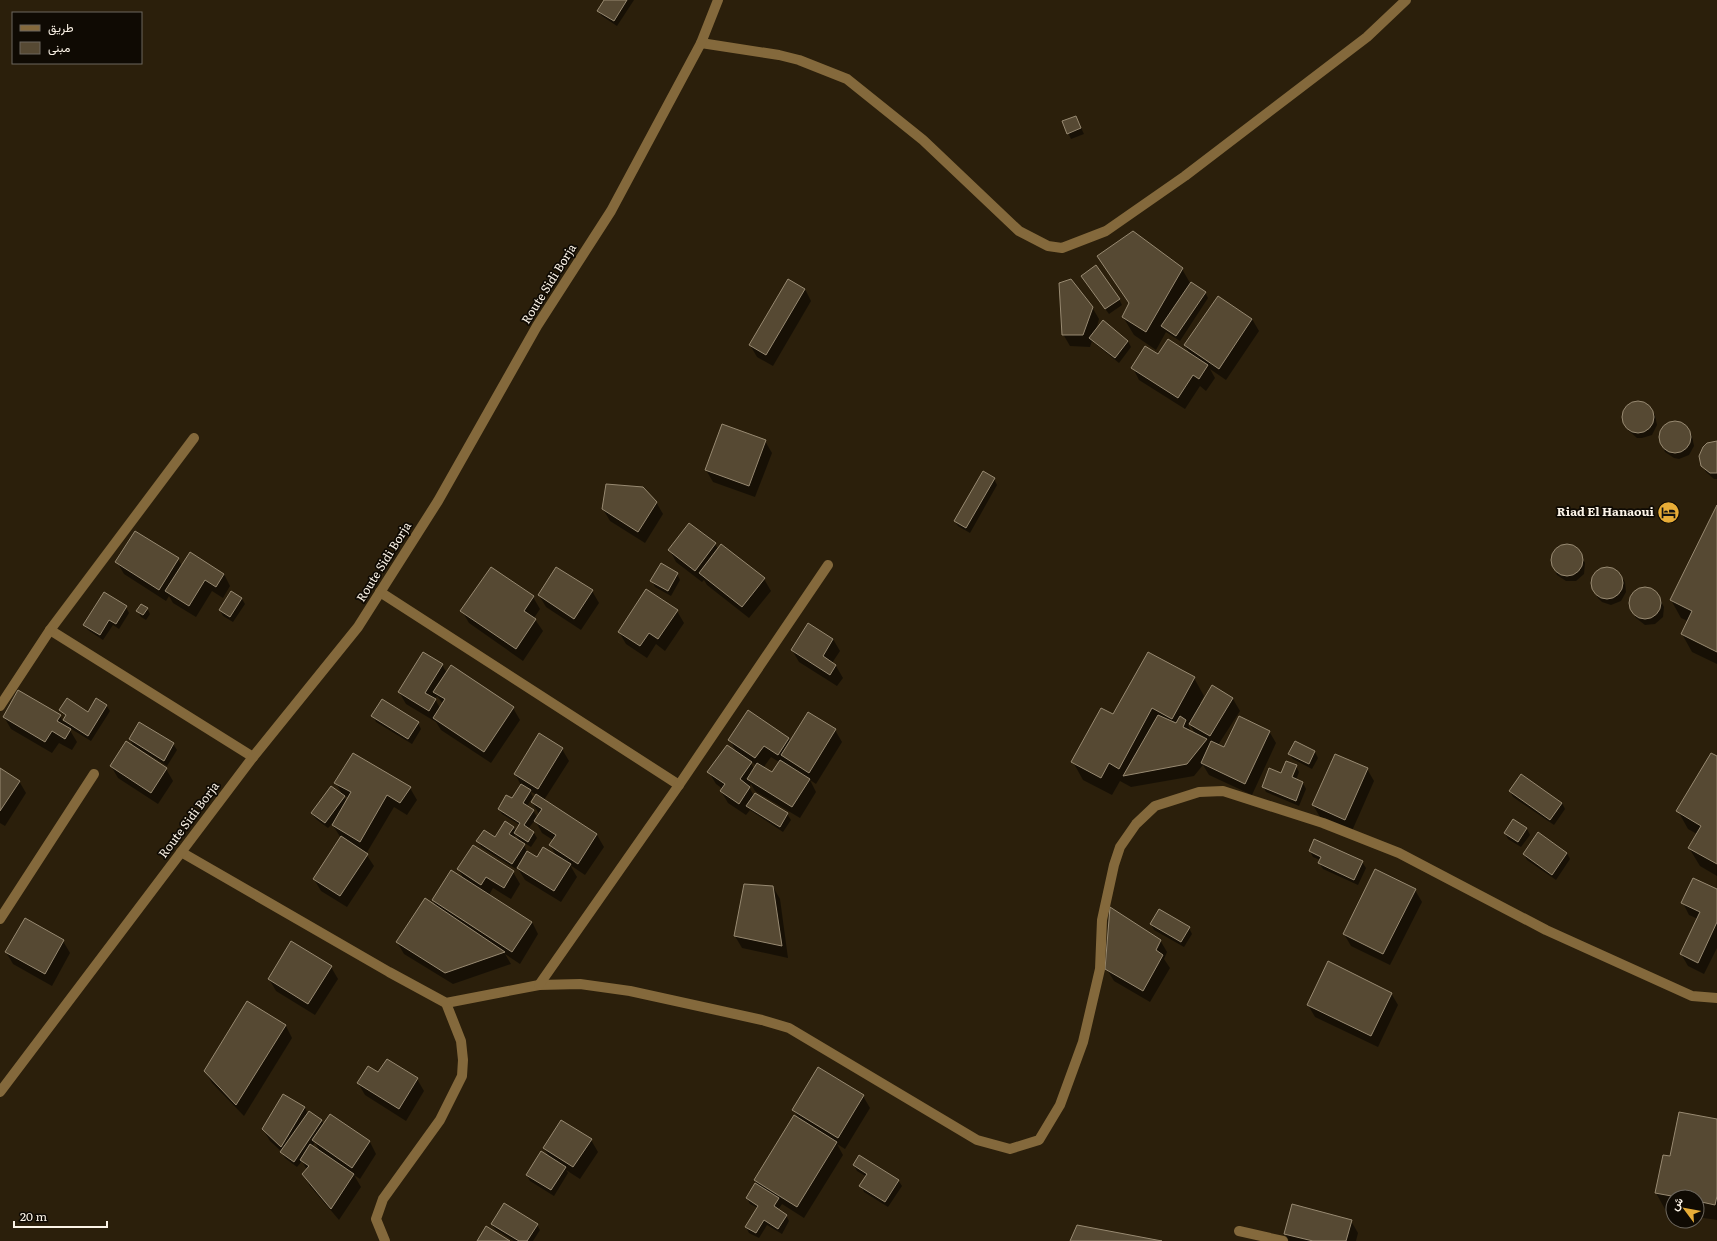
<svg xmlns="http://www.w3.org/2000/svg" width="1717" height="1241" font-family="Literata,Vazirmatn,serif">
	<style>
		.shadow { fill: #0007; fill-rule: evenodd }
		.building { fill: #564933; stroke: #988a72 }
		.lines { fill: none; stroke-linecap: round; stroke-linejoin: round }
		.minor { stroke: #84693c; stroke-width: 10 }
		.labels { text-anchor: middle; stroke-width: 3.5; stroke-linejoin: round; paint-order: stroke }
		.street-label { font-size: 12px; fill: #fbf3e7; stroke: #0f0a03 }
		.poi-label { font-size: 12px; font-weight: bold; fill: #fbf3e7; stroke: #0f0a03; text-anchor: end }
	</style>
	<rect width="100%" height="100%" fill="#2b1f0b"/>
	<!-- shadow -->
	<g class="shadow">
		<polygon points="605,0 634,0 617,26 602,16 598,11"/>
		<polygon points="1076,117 1084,134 1071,139 1068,133"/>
		<polygon points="1099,256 1182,269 1190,283 1205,292 1208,298 1180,341 1166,332 1156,350 1134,335 1123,317 1130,305"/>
		<polygon points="1085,282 1119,299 1122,305 1109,314"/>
		<polygon points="805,289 811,301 773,366 757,357 750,345"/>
		<polygon points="1092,307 1099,319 1096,330 1128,341 1131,347 1119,363 1092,341 1090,347 1070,346 1063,334"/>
		<polygon points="1252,319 1259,331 1226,380 1210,369 1215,378 1206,391 1200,386 1185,409 1139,380 1133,368 1158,356 1191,355 1185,346"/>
		<polygon points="1635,401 1644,402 1651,409 1655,415 1657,425 1652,435 1642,438 1637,438 1629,431 1625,425 1623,415 1624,411 1630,403"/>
		<polygon points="1671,422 1681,423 1688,429 1692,436 1694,446 1689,455 1679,459 1674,458 1665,452 1662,445 1659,435 1661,431 1667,424"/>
		<polygon points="765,441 772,453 755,497 713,482 706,470"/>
		<polygon points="1717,442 1717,479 1714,479 1706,472 1700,456 1701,452 1707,444"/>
		<polygon points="994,479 997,485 970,533 958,526 955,521"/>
		<polygon points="656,502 663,514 645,543 610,521 603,509"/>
		<polygon points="1717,507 1717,664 1692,652 1682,634 1688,621 1681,618 1671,600"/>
		<polygon points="715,544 718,549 764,579 771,591 749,618 707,585 704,580 702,582 676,562 670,550"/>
		<polygon points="1568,545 1577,549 1585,563 1584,574 1576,581 1566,581 1557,575 1554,569 1551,559 1553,554 1559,547"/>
		<polygon points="178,559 182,566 224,574 230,586 223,598 212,591 196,617 173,603 169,596 166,601 124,574 117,562"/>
		<polygon points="491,568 533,597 540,609 534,618 543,631 523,661 469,623 462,611"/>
		<polygon points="1604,568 1614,569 1621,576 1625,582 1626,592 1621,601 1611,605 1602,602 1598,598 1592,582 1593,577 1599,570"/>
		<polygon points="677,574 680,580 671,596 655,587 652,581"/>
		<polygon points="1647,588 1656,592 1664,607 1663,617 1655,624 1645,625 1636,618 1633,612 1630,602 1632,598 1638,590"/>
		<polygon points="592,591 599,603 581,630 546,607 539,595"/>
		<polygon points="231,592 242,599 245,604 233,622 223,616 220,610"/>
		<polygon points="126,607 129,613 119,629 113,625 103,640 88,630 84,625"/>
		<polygon points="147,608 150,614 146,620 141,617 138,611"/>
		<polygon points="677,611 684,623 665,651 656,644 647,658 626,644 619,632"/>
		<polygon points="833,639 840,651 832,663 836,666 843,678 837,686 799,662 792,650"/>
		<path d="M 442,665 L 447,673 L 513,708 L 520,720 L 491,763 L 441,730 L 436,722 L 406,704 L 399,692 ZM 437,696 L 443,704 L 440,708 L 435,699 Z"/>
		<path d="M 1194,678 L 1204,696 L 1200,703 L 1233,699 L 1240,711 L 1218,745 L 1225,748 L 1269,731 L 1276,743 L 1252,795 L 1209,775 L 1203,765 L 1194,776 L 1131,787 L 1120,781 L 1112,795 L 1083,780 L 1073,762 L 1114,716 ZM 1189,723 L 1196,735 L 1192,733 L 1188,725 Z"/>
		<polygon points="106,705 110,711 91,741 68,727 77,742 72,750 59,743 52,753 11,729 4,717 60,716 63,722 66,717 61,710 88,713"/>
		<polygon points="373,716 418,723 421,729 412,744 376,722"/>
		<path d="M 835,730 L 842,742 L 816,784 L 810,780 L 816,792 L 800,818 L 755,791 L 751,784 L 749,787 L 754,796 L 787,814 L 791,820 L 783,832 L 750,810 L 746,815 L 728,803 L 721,791 L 723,789 L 716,784 L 709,772 L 737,753 L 730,740 L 788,738 L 791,742 ZM 771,757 L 779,762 L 772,774 L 763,768 ZM 750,761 L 756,765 L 754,768 L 753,767 Z"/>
		<polygon points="130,739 173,744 177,750 167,766 133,745"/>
		<polygon points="1295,742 1315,752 1318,758 1312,769 1293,759 1289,754"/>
		<path d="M 562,749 L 569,761 L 544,800 L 597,835 L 604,847 L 585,875 L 570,865 L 577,877 L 561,902 L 525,880 L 517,867 L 516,869 L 481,847 L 478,841 L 495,839 L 513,827 L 516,832 L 520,825 L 502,814 L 499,809 L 512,800 L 521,785 L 515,774 ZM 530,791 L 537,795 L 532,802 L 539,814 L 537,817 L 533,810 L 527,806 L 533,797 ZM 535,820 L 542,833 L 553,840 L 550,845 L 557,857 L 537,858 L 527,852 L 524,845 L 513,838 L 516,835 L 518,839 L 531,847 L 537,838 L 534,833 L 528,829 Z"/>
		<polygon points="1336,755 1367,769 1374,781 1352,831 1320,817 1313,805"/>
		<polygon points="1717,758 1717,876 1700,866 1689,848 1697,834 1688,829 1678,811"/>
		<polygon points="111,766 166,769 173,781 158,804 118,778"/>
		<path d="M 1296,766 L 1299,772 L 1296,780 L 1303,783 L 1306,789 L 1299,806 L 1266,792 L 1263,786 ZM 1294,769 L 1296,769 L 1291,782 L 1289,782 Z"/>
		<polygon points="0,769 19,781 26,793 5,826 0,823"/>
		<path d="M 336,783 L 410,788 L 417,800 L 407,815 L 394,807 L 366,854 L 374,866 L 347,907 L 321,891 L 314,879 L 341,838 L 332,824 L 328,828 L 316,819 L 312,813 L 343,796 ZM 343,795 L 349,798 L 347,801 Z"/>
		<polygon points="1510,791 1562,803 1565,809 1554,825 1513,797"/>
		<polygon points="1514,820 1527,829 1530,835 1521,847 1508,839 1505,833"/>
		<polygon points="1310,851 1362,862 1366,868 1358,885 1323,869 1319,863 1320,860 1313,857"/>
		<polygon points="1567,853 1570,859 1556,880 1527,860 1524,854"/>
		<polygon points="458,869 513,872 520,884 511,899 493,888 489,895 532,922 538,934 520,964 505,954 511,964 453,984 404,954 397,942 437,908 433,900 464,879"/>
		<polygon points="773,887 780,899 788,958 742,948 735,936"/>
		<polygon points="1415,890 1422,902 1390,965 1351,946 1344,934"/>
		<polygon points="1717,891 1717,948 1704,974 1688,966 1681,954 1698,919 1689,915 1683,903"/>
		<polygon points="1151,924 1189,928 1192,934 1184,947 1154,930"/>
		<polygon points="1160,940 1167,952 1164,959 1170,968 1150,1002 1114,981 1106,968"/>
		<polygon points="63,941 70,953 52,986 13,964 6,952"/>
		<polygon points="331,967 338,979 315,1015 276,991 269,979"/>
		<polygon points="1391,993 1398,1005 1378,1047 1315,1017 1308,1005"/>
		<polygon points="286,1026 292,1038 244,1116 212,1083 205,1071"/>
		<polygon points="378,1074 417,1079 424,1091 406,1121 365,1095 358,1083"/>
		<path d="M 284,1095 L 305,1108 L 308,1114 L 309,1112 L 322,1121 L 324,1125 L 331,1115 L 370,1142 L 376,1154 L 360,1179 L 354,1175 L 361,1187 L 339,1220 L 310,1186 L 303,1174 L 307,1170 L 302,1161 L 297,1167 L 285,1158 L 282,1152 L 270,1141 L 263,1129 ZM 315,1142 L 320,1152 L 312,1147 Z"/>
		<polygon points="863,1096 870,1108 845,1149 837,1144 843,1155 804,1218 782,1204 778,1210 786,1215 789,1221 782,1234 767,1225 759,1238 749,1233 746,1227 758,1208 750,1204 747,1198 759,1187 755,1180 799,1119 794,1110"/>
		<polygon points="1717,1120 1717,1220 1697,1217 1697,1197 1673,1197 1673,1212 1666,1211 1656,1193 1671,1157"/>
		<polygon points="591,1140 598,1152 580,1179 566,1170 568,1173 554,1196 530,1181 527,1175 550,1158 544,1148"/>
		<polygon points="854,1165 898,1180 902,1186 888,1207 864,1192 861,1186 867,1177 857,1171"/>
		<polygon points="1351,1221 1358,1233 1356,1241 1289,1241 1285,1233"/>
		<polygon points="492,1224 537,1225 540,1230 533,1241 514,1241 495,1229"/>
	</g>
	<!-- building -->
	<g class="building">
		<polygon points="604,0 627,0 614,21 597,11"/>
		<polygon points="1076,116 1081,128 1067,134 1062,121"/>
		<polygon points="1133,231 1183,268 1146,332 1122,317 1129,303 1097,256"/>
		<polygon points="1096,265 1120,299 1105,309 1081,276"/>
		<polygon points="788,279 805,289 766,355 749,345"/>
		<polygon points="1071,279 1093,307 1083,335 1062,335 1059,283"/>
		<polygon points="1191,282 1206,292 1176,336 1161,326"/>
		<polygon points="1218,296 1252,319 1219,369 1184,345"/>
		<polygon points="1103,320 1128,341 1115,358 1089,338"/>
		<polygon points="1168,339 1208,365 1199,379 1193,375 1178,398 1131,368 1145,346 1158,354"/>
		<circle cx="1638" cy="417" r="16"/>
		<circle cx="1675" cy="437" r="16"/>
		<polygon points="722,424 766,440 749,486 705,470"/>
		<polygon points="1717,441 1717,473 1710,473 1701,466 1699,456 1703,447 1707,443"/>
		<polygon points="983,471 995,478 966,528 954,521"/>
		<polygon points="606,484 643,487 657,502 638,532 602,509"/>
		<polygon points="1717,505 1717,652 1681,634 1692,611 1670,600"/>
		<polygon points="689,523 716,543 695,571 668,550"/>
		<polygon points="135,531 179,558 159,590 115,562"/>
		<circle cx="1567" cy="560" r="16"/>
		<polygon points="721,544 765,578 742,607 699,573"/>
		<polygon points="190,552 224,574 216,587 205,580 189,606 165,591"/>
		<polygon points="661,563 678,573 668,591 650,581"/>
		<circle cx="1607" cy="583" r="16"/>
		<polygon points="491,567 534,596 524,611 536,619 516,649 460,611"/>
		<polygon points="556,567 593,590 574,619 538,595"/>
		<circle cx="1645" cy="603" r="16"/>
		<polygon points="646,589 678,610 658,639 649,633 640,646 618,632"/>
		<polygon points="231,591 242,598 230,617 219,610"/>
		<polygon points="104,592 127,606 116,624 109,620 100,635 83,625"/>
		<polygon points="141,604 148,608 143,615 136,611"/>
		<polygon points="808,623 833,639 823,656 836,665 830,675 791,650"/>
		<polygon points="423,652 443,664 425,693 436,699 429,711 398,692"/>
		<polygon points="1148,652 1195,677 1172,719 1152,708 1119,769 1109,763 1101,778 1071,762 1101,708 1113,714"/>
		<polygon points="451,665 514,707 484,752 433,718 445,699 433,692"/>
		<polygon points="1212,685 1233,698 1210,736 1189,724"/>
		<polygon points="18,690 61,715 57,721 71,729 65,739 52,731 45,742 3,717"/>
		<polygon points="67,698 88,712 96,698 107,705 88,736 63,720 66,715 59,710"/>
		<polygon points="382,699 419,722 408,739 371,716"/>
		<polygon points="748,710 789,738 778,755 764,746 755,758 728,740"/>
		<polygon points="808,712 836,729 809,773 781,755"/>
		<polygon points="1158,715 1176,723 1180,716 1186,720 1183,727 1207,739 1187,764 1123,776"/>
		<polygon points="1239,716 1270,731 1245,784 1201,763 1211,741 1224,747"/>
		<polygon points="139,722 174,743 164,761 129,739"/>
		<polygon points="539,733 563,748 538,789 514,774"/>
		<polygon points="126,741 167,768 151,793 110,766"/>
		<polygon points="1295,741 1315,751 1309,764 1288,754"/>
		<polygon points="727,745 752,762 740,779 750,787 739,804 720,791 725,784 707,772"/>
		<polygon points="353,753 411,787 400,803 387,795 360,842 332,825 351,792 334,783"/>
		<polygon points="1711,753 1717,756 1717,864 1688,848 1701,826 1676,811"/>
		<polygon points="1335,754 1368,768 1345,820 1312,805"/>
		<polygon points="780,760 810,779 792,807 747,779 757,763 772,772"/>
		<polygon points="1286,761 1297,765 1292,777 1303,782 1296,801 1262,787 1269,768 1281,773"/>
		<polygon points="0,768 20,781 0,811"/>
		<polygon points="1521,774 1562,803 1550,820 1509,791"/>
		<polygon points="521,784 531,790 523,803 534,810 524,825 534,832 528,842 514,833 520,823 498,809 506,795 512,798"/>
		<polygon points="331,786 345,796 325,823 311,813"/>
		<polygon points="755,793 788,813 780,827 746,806"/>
		<polygon points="536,794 597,834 578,864 549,845 556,835 534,821 542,809 531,802"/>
		<polygon points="1513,819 1527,828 1518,842 1504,833"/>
		<polygon points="505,821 514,827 509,834 525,844 512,864 476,841 484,830 495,837"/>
		<polygon points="1538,832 1567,853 1552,875 1523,854"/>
		<polygon points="341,836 368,854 340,896 313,879"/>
		<polygon points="1314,839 1363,861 1354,880 1318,863 1321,857 1309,851"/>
		<polygon points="473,845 514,871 504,888 486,877 481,885 457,869"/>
		<polygon points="543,847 571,864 554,891 517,868 527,851 537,857"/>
		<polygon points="1375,869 1416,889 1383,954 1343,934"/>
		<polygon points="451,870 532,922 512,952 432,900"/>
		<polygon points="1693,878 1717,889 1717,922 1698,963 1680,954 1700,912 1681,903"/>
		<polygon points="744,884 773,886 782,946 734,936"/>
		<polygon points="425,898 505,952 445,973 396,942"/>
		<polygon points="1110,907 1161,940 1156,950 1163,955 1143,991 1105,969"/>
		<polygon points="1159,909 1190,927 1181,942 1150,924"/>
		<polygon points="25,918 64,940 45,974 5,952"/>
		<polygon points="291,941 332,966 308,1004 268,979"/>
		<polygon points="1328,961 1392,993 1371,1036 1307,1005"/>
		<polygon points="247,1001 286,1025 236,1105 204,1071"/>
		<polygon points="387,1059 418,1078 399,1109 357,1083 368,1066 378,1072"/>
		<polygon points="818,1067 864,1095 838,1138 792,1110"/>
		<polygon points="283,1094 305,1107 281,1147 262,1129"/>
		<polygon points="309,1111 322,1120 294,1162 280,1152"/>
		<polygon points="1679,1112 1717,1119 1717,1196 1715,1205 1697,1201 1697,1197 1677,1197 1655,1193 1663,1155 1670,1156"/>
		<polygon points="330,1114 370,1141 352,1168 312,1140"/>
		<polygon points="794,1115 837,1142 797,1207 754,1180"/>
		<polygon points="561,1120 592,1139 573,1167 543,1148"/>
		<polygon points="310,1144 354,1174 331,1209 302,1174 309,1166 300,1160"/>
		<polygon points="541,1151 566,1167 551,1190 526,1175"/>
		<polygon points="859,1155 899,1180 885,1202 859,1186 867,1174 853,1165"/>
		<polygon points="755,1183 779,1198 774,1206 787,1215 778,1229 764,1220 756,1233 745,1227 758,1206 746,1198"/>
		<polygon points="504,1203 538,1224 527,1241 519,1241 491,1224"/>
		<polygon points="1292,1204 1352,1220 1346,1241 1313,1241 1284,1234"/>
		<polygon points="1077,1225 1162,1241 1070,1241"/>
		<polygon points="486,1226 510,1241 477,1241"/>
	</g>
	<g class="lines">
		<!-- minor -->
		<g class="minor">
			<polyline points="701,43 779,55 799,60 847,79 923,140 1019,231 1048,246 1062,248 1106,231 1185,176 1367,37 1406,0"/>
			<polyline points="380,592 679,785"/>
			<polyline points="50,630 253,757"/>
			<polyline points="0,706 50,630 194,438"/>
			<polyline points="181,852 389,972 446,1003 539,985 580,984 630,991 762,1020 789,1028 977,1140 1010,1149 1039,1140 1060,1105 1083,1042 1100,969 1102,920 1114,865 1120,847 1136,824 1155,806 1199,792 1223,791 1323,823 1399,853 1546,930 1692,996 1717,998"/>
			<polyline points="0,919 94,774"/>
			<polyline points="539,985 679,785 828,565"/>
			<polyline points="0,1092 253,757 358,627 438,501 537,326 611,211 701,43 718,0"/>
			<polyline points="1239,1231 1283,1241"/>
			<polyline points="385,1241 376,1219 383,1199 440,1120 462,1076 463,1060 461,1041 446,1003"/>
		</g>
	</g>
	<!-- icons -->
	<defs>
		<symbol id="hotel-disc" viewBox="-11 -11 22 22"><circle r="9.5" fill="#e7ac37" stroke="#0f0a03"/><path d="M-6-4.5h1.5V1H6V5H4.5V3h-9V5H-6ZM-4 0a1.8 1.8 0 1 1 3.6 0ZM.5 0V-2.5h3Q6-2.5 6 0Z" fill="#111"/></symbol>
	</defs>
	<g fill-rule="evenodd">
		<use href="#hotel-disc" x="1656" y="500" width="25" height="25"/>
	</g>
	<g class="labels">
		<!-- street labels -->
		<g class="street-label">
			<text transform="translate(549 284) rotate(-58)" y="4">Route Sidi Borja</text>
			<text transform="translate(384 562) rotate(-58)" y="4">Route Sidi Borja</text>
			<text transform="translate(189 820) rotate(-53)" y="4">Route Sidi Borja</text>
		</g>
		<!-- poi labels -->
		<g class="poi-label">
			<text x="1654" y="516">Riad El Hanaoui</text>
		</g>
	</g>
	<!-- legend -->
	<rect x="12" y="12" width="130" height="52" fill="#0f0a03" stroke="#6d675e"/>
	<rect x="20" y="25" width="20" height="6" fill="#84693c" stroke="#6d675e"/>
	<text x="48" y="32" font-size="12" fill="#fbf3e7">طريق</text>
	<rect x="20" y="42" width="20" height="12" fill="#564933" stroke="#6d675e"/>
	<text x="48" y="52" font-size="12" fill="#fbf3e7">مبنى</text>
	<!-- north arrow -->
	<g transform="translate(1685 1209) rotate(302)"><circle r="19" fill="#0f0a03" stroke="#6d675e"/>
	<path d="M0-3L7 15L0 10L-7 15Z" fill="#e7ac37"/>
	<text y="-6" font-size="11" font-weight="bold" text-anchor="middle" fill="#fbf3e7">ش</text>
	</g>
	<!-- scale -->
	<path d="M14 1221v6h93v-6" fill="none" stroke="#fbf3e7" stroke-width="2"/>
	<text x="20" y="1221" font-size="12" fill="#fbf3e7" stroke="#0f0a03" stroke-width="3" paint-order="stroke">20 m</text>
</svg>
